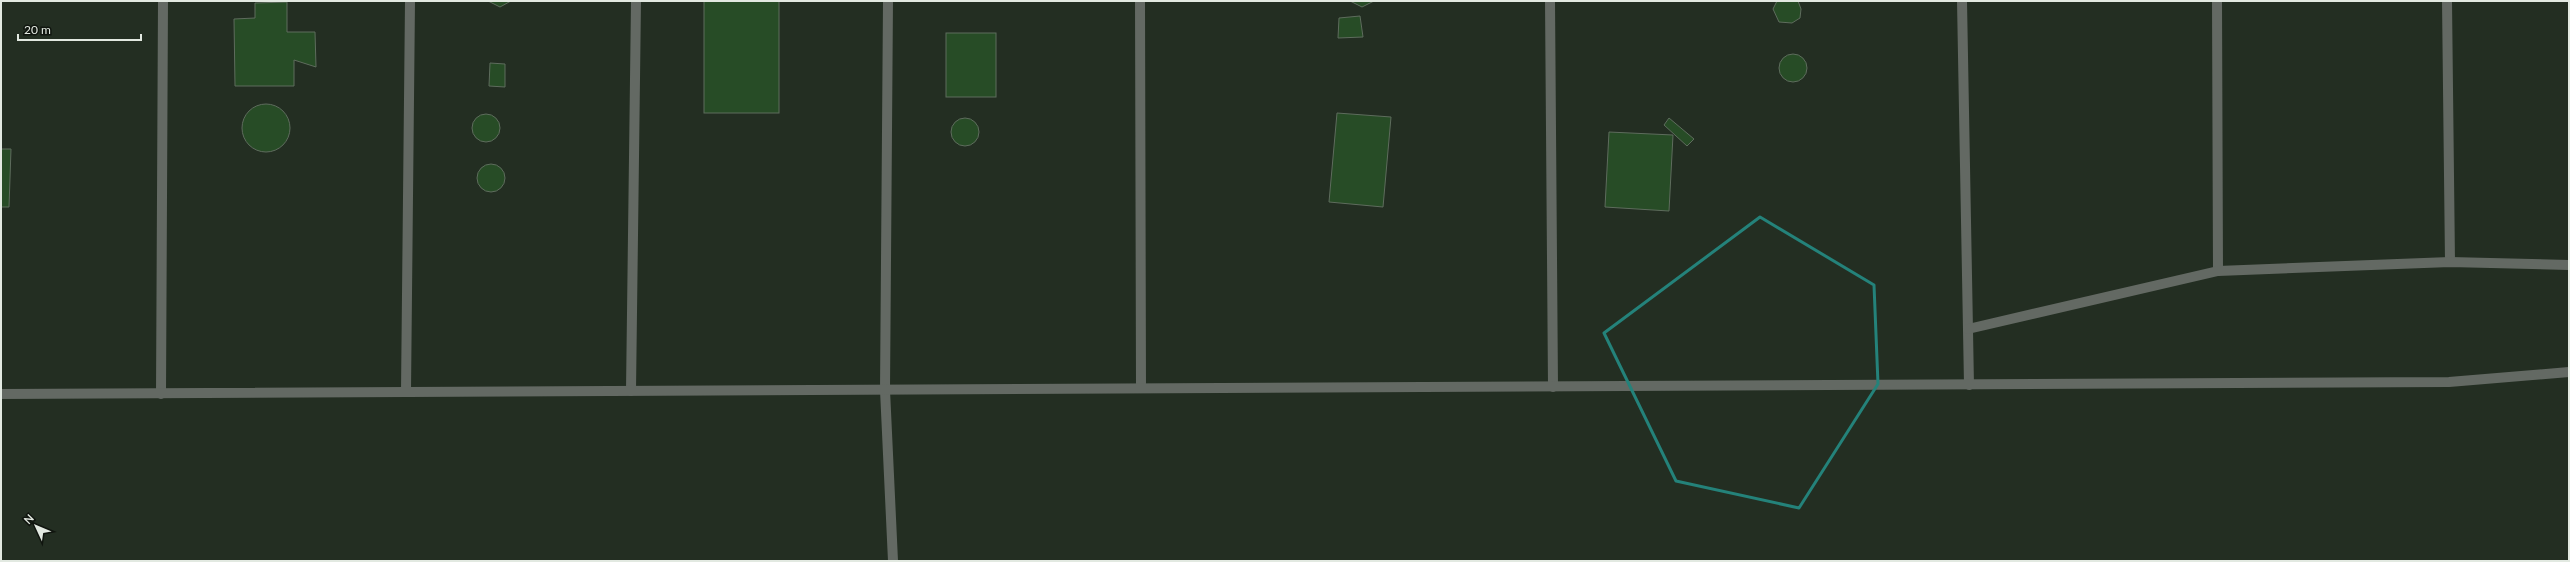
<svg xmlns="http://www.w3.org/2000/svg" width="2570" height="562" font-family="Lato,sans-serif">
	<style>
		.building { fill: #274c26; stroke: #5e6c5d }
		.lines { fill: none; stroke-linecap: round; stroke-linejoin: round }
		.minor { stroke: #636963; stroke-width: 10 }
		.tertiary { stroke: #636963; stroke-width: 10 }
		.marked { fill: none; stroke: #24827a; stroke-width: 3; stroke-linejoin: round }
	</style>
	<rect width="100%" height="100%" fill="#232e22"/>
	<!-- building -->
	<g class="building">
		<polygon points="488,1 511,1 500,7"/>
		<rect x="704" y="1" width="75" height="112"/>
		<polygon points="1350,1 1374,1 1362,7"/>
		<polygon points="1777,1 1798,1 1801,9 1800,18 1792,23 1779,22 1773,9"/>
		<polygon points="287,2 287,32 315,32 316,67 294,60 294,86 235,86 234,19 255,18 255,3"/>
		<polygon points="1360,16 1363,37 1338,38 1339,18"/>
		<rect x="946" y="33" width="50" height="64"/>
		<circle cx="1793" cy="68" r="14"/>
		<polygon points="490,63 505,64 505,87 489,86"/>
		<circle cx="266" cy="128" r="24"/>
		<polygon points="1337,113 1391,117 1383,207 1329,202"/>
		<circle cx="486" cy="128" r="14"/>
		<polygon points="1669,118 1694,139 1687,146 1664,125"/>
		<circle cx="965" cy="132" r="14"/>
		<polygon points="1609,132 1673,135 1669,211 1605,207"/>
		<polygon points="1,149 11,149 9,207 1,207"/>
		<circle cx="491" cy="178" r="14"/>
	</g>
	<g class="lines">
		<!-- minor -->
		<g class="minor">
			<polyline points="888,1 885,390 893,561"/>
			<polyline points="1140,1 1141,388"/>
			<polyline points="1550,1 1553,387"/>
			<polyline points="1962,1 1969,385"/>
			<polyline points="2217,1 2218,271"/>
			<polyline points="2447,1 2450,262"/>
			<polyline points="1968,329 2218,271 2450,262 2569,265"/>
			<polyline points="631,391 636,1"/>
			<polyline points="406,392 410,1"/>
			<polyline points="161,394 163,1"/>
		</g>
		<!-- tertiary -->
		<polyline class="tertiary" points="1,394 2449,382 2569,372"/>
	</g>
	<!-- marked area -->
	<path class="marked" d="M 1760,217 L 1874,285 L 1878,384 L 1799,508 L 1676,481 L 1604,333 Z"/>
	<!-- border -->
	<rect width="2570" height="562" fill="none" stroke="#e2e9e1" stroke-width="4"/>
	<!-- north arrow -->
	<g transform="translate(36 526) rotate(314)" stroke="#10150f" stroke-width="3" paint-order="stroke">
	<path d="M0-3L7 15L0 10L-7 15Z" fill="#e2e9e1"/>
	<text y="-6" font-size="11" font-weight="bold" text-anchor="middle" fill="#e2e9e1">N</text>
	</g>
	<!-- scale -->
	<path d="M18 34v6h123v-6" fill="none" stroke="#e2e9e1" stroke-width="2"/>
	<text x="24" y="34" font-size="12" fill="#e2e9e1" stroke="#10150f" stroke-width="3" paint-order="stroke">20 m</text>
</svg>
